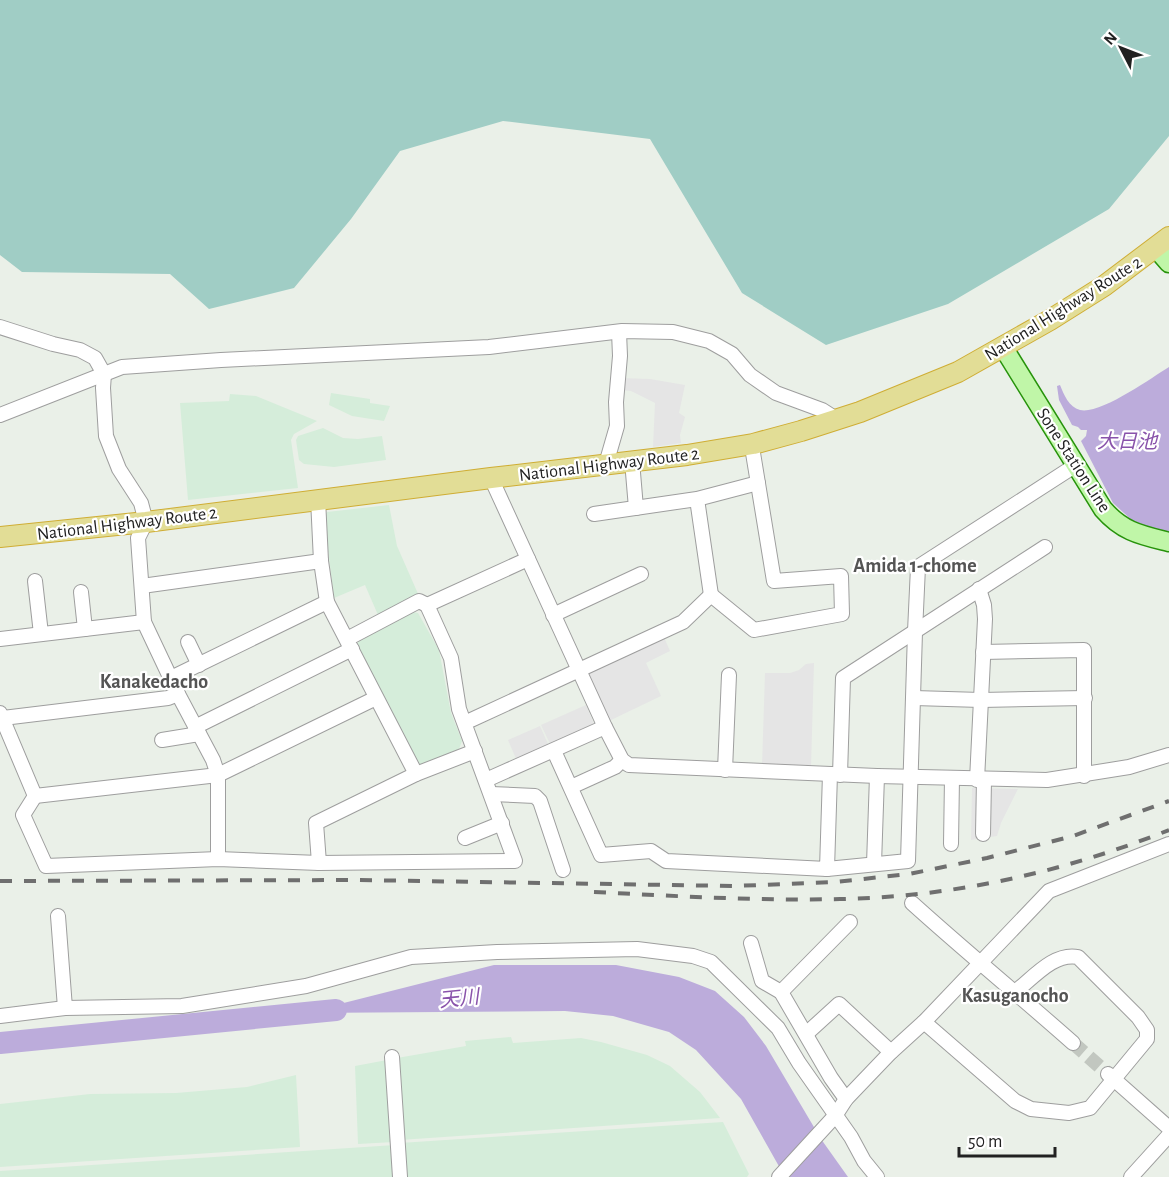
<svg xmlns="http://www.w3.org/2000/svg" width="1169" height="1177" font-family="'Alegreya Sans','Noto Sans JP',sans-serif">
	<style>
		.farmland { fill: #d5edda }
		.forest { fill: #a0cdc5 }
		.parking { fill: #e5e5e5 }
		.water { fill: #bcacdb }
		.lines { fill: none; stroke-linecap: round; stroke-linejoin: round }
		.river { stroke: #bcacdb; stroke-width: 22 }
		.minor-tunnel { stroke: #c2c7c0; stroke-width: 14; stroke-dasharray: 14 7; stroke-linecap: butt }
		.minor-casing { stroke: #9e9e9e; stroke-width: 16 }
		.major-casing { stroke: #27930b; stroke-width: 21 }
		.highway-casing { stroke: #cfad34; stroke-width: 22 }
		.minor { stroke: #fff; stroke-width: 14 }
		.major { stroke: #c0f6a8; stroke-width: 18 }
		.highway { stroke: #e2dd96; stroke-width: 20 }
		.rail { stroke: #6f6f6f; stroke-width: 4; stroke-dasharray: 12 12; stroke-linecap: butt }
		.labels { text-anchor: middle; stroke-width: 4.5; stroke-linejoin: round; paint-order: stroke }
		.street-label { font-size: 18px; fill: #212121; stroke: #fff }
		.water-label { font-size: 20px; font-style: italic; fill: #8953ab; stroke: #fff }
		.neighbourhood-label { font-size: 20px; font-weight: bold; fill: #545454; stroke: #fff }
	</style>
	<rect width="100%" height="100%" fill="#eaf0e8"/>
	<!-- farmland -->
	<g class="farmland">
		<polygon points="331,393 370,399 370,403 390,406 384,421 352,416 329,405"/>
		<polygon points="230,394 256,396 317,421 294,434 291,440 298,488 188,500 180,403 229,401"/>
		<polygon points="323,428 343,438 358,439 382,436 386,460 334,467 304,464 299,460 296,440 298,436"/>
		<polygon points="389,505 397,546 419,596 378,615 365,585 334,598 324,518 327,512"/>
		<polygon points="413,612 418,613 439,650 451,713 462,741 459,749 422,767 414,764 357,645 361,636"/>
		<polygon points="511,1037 513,1043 581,1038 601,1042 647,1055 670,1066 700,1092 720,1118 400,1140 397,1058 466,1046 465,1041"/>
		<polygon points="387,1060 394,1142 358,1144 355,1066"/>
		<polygon points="296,1075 300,1147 0,1167 0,1104 90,1094 176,1093 247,1087"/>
		<polygon points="723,1122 749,1174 747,1177 402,1177 400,1143"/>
		<polygon points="395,1145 397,1177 0,1177 0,1171"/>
	</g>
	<!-- forest -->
	<polygon class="forest" points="0,0 1169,0 1169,136 1109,209 948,304 826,345 742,293 650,139 503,121 400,151 351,219 294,288 209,309 170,274 22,272 0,255"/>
	<!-- parking -->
	<g class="parking">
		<polygon points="620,378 650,379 685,385 679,413 685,417 680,435 681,443 653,447 655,403 631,391 620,390"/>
		<polygon points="663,635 670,651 646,663 661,696 609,721 586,672"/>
		<polygon points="814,663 811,767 762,766 765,673 790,673 799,670 806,664"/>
		<polygon points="586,705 595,726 551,746 541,725"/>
		<polygon points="540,726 549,746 517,761 508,740"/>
		<polygon points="972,788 1018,789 1001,823 997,836 971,840"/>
	</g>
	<!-- water -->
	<g class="water">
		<path d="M 1169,367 L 1169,533 L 1135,523 L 1113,503 L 1081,441 L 1086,436 L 1087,430 L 1081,430 L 1078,427 L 1072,425 L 1059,400 L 1057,386 L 1060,385 C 1064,395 1069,407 1080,410 C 1100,415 1151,378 1169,367 Z"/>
		<polygon points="494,965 616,965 679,977 715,991 744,1017 766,1046 821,1139 848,1177 785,1177 741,1099 696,1050 669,1032 613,1016 565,1011 304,1013"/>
	</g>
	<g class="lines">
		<!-- river -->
		<polyline class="river" points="0,1043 336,1010"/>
		<!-- minor-tunnel -->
		<polyline class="minor-tunnel" points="1073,1043 1107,1073"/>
		<defs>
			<g id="minor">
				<polyline points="0,327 53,344 80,350 95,358 104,374 103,388 106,436 119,469 141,503 146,522 138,538 144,622 178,694 213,760 218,775 218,859"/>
				<polyline points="0,415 122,367 221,360 489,347 622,331 673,332 709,341 732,354 750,375 776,393 822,410 836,419"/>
				<polyline points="632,461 636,508"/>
				<polyline points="606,464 617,426 616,402 620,356 619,332"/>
				<polyline points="491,478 605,727 622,760 629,765 877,776 1047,780 1129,767 1169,755"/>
				<polyline points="318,499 321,561 327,602 416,774"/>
				<polyline points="35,581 41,634"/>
				<polyline points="142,586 321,561"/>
				<polyline points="81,592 85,629"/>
				<polyline points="711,595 697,499 594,514 697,499 758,483"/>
				<polyline points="553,615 641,574"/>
				<polyline points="0,639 144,622"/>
				<polyline points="347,639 419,601 427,605 528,559"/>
				<polyline points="188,642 199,665"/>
				<polyline points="983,652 1084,650 1084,776"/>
				<polyline points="171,678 327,602"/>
				<polyline points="914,698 981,700 1085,698"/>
				<polyline points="0,713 35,796"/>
				<polyline points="3,718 168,698 178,694"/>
				<polyline points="471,720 683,622 711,595 754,630 842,614 841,576 774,581 753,453"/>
				<polyline points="195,727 352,649"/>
				<polyline points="162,740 199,734"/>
				<polyline points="554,751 601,855 651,851 666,861 827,869 830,774"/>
				<polyline points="725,770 729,675"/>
				<polyline points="840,775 843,678 1045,547"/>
				<polyline points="486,780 605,727"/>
				<polyline points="977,780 985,619 984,605 979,589"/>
				<polyline points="571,787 615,767 622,760"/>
				<polyline points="491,794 535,796 540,801 563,870"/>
				<polyline points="35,796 23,815 46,866 218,859 319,863 515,861 459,709 451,658 427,605"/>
				<polyline points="35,796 218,775 376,698"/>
				<polyline points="983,834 984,780"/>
				<polyline points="465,838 502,823"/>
				<polyline points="951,844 952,778"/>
				<polyline points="319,863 316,823 416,774 475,751"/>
				<polyline points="874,864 877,776"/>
				<polyline points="827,869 908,861 915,632 918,567 1076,465"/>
				<path d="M 912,903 C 965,951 1020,996 1073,1043"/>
				<polyline points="58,916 65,1008 182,1006 306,986 411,957 497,952 637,949 693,956 711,962 778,1028 799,1063 851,1137 864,1161 877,1177"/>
				<polyline points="751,943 762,981 781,992 831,1078 846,1099"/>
				<polyline points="781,992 850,922"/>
				<polyline points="0,1016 65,1008"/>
				<path d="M 924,1022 L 1015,1101 L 1031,1109 L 1069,1113 L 1090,1108 L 1147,1039 L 1147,1030 L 1138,1017 L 1078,957 C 1054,952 1033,978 1015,992"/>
				<polyline points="806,1034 839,1004 891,1052"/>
				<polyline points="392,1057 400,1177"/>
				<polyline points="1108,1074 1169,1128"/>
				<polyline points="779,1177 835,1116 846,1099 891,1052 924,1022 1049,891 1169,844"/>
				<polyline points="1131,1177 1169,1135"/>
			</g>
			<g id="major">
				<polyline points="1156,248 1169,263"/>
				<path d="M 1003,347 L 1103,509 C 1123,532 1141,535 1169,542"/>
			</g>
			<polyline id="highway" points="0,537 146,522 491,478 687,455 753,444 801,431 860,412 958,372 1050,320 1104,286 1169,237"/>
		</defs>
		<!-- minor casing -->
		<use href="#minor" class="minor-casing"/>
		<!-- major casing -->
		<use href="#major" class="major-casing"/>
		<!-- highway casing -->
		<use href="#highway" class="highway-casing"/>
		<!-- minor -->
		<use href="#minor" class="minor"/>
		<!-- major -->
		<use href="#major" class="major"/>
		<!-- highway -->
		<use href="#highway" class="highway"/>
		<!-- rail -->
		<g class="rail">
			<polyline points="0,881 357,880 734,886 835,882 909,874 987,858 1073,836 1169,801"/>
			<path d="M 594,892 C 676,896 758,901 840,899 C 953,897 1064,872 1169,830"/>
		</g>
	</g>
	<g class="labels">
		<!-- street labels -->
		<g class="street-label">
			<text transform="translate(1063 308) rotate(-32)" y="6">National Highway Route 2</text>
			<text transform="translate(1074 460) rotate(57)" y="6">Sone Station Line</text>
			<text transform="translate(609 464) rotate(-7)" y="6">National Highway Route 2</text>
			<text transform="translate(127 523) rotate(-7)" y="6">National Highway Route 2</text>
		</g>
		<!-- water labels -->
		<g class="water-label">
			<text x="1127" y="448">大日池</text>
			<text transform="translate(459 998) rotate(-6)" y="7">天川</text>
		</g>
		<!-- neighbourhood labels -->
		<g class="neighbourhood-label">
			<text x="915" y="572">Amida 1-chome</text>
			<text x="154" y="688">Kanakedacho</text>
			<text x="1015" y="1002">Kasuganocho</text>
		</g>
	</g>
	<!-- north arrow -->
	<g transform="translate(1121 48) rotate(312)" stroke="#ffffff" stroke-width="4.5" paint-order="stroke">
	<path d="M0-4.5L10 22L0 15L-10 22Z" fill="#212121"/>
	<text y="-9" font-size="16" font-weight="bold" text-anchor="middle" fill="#212121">N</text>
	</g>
	<!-- scale -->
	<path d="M959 1147v9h96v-9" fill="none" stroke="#212121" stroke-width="3"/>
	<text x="968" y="1147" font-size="18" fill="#212121" stroke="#ffffff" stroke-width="4.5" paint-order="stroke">50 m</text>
</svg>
